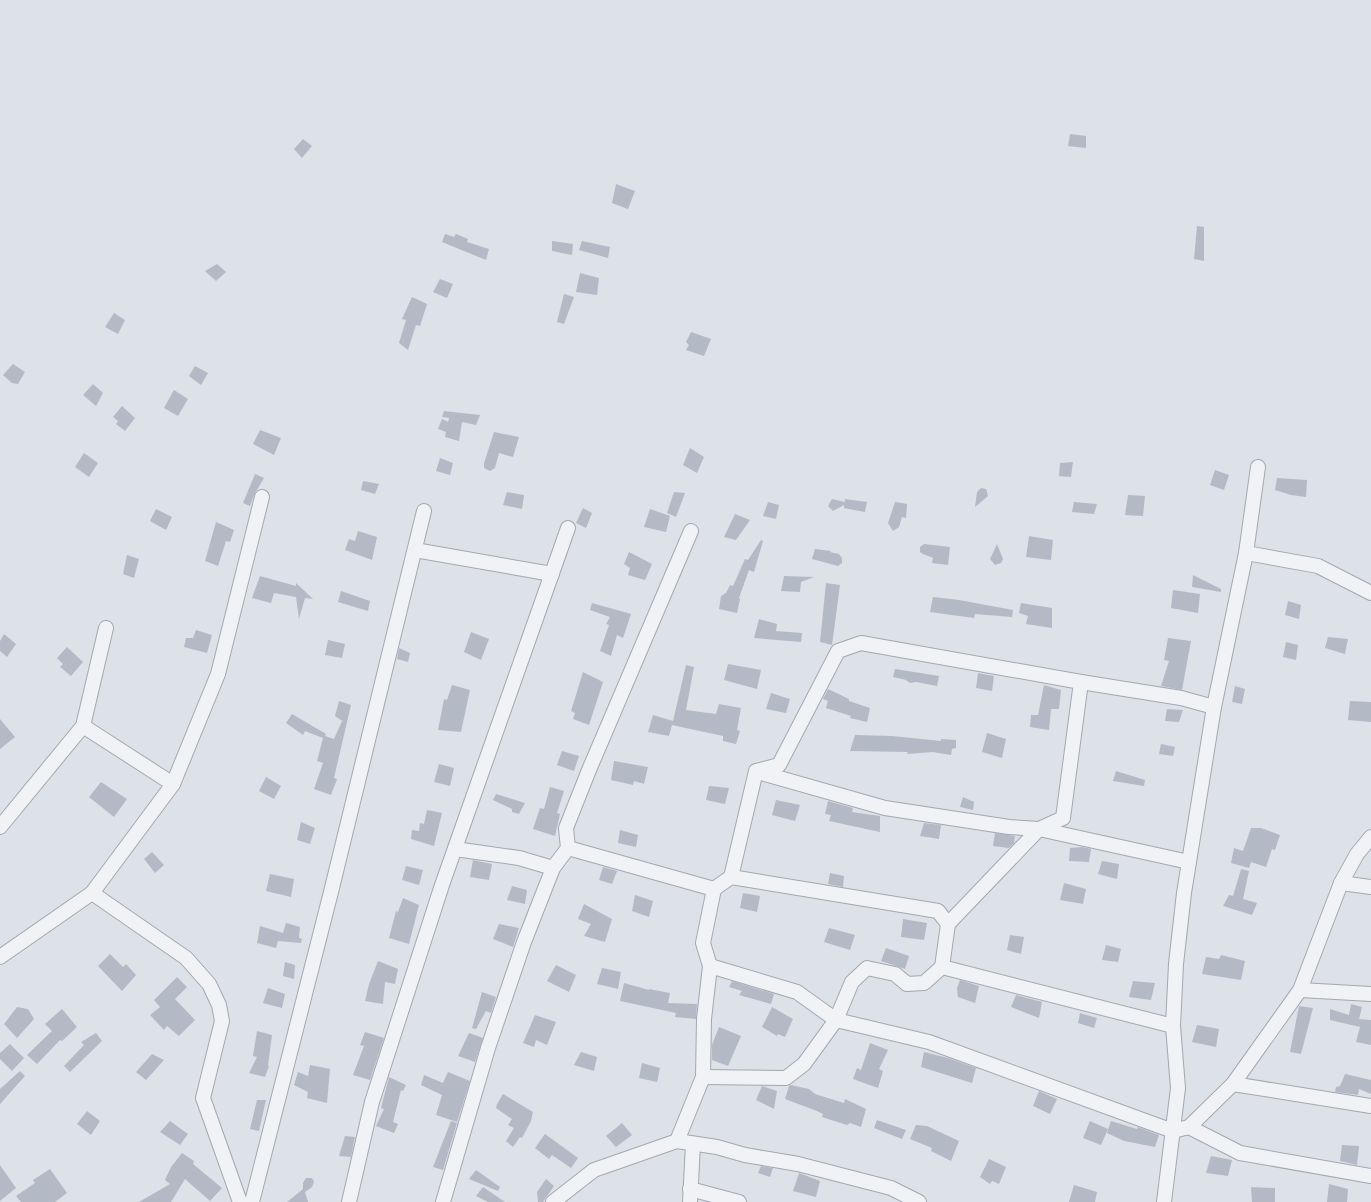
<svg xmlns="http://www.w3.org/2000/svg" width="1371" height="1202" font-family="Montserrat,sans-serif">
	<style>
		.building { fill: #b4bac5 }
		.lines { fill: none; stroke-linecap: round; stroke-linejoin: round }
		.street-casing { stroke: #a2a8b2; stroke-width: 16 }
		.street { stroke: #f0f2f6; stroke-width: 14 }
	</style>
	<rect width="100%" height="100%" fill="#dde1e8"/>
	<!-- building -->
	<g class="building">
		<polygon points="1070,134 1086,136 1086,148 1068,146"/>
		<polygon points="303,139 312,146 302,158 294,149"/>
		<polygon points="616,184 635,191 628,209 612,203"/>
		<polygon points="1197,226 1204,227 1204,261 1194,259"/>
		<polygon points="445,234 454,237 456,234 468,239 467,242 489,249 486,260 442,242"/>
		<polygon points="552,241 573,244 572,255 552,251"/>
		<polygon points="582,241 610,247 608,258 579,250"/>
		<polygon points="217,264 226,272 216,281 205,271"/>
		<polygon points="580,273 599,278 597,295 576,292"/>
		<polygon points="440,279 453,284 447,298 433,292"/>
		<polygon points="564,294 574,297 564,324 557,322"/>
		<polygon points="412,297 427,304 420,326 416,325 408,350 399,343 406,320 402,319"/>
		<polygon points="114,313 125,320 118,334 105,327"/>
		<polygon points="691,332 711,339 704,356 686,350 689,345 686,342"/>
		<polygon points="13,364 25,372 18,384 12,383 3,375"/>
		<polygon points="195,366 208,373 201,385 189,376"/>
		<polygon points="93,384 103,393 96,406 83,395"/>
		<polygon points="174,390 188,399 178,416 164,408"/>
		<polygon points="122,406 135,418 125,431 116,424 118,421 113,417"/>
		<polygon points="444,411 480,415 476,425 462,422 459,441 445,437 446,432 438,429 442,419 448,422 449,418 442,417"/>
		<polygon points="260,430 281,438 274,455 253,444"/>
		<polygon points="494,432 519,437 513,457 499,453 495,468 490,471 484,468 484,463"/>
		<polygon points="690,448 704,457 697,473 683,465"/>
		<polygon points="84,453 98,463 89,477 75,467"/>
		<polygon points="440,458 453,463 450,475 436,471"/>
		<polygon points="1073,462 1071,477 1059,476 1060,463"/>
		<polygon points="1215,470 1229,475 1224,490 1210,485"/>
		<polygon points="255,474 264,478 254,495 250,506 243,503"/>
		<polygon points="1277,478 1307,480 1306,497 1291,495 1275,490"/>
		<polygon points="363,481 379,484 375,494 361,490"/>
		<polygon points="981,488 986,489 988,496 975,507 977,492"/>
		<polygon points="507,492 524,495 522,509 503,505"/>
		<polygon points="674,492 685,493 676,517 667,513"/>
		<polygon points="1128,495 1145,496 1143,516 1125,515"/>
		<polygon points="832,499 845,502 845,499 867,502 865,512 844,508 844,505 833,511 828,506"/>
		<polygon points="768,502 779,505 776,519 763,516"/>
		<polygon points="895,502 907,504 906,518 902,517 899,527 893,531 888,523"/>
		<polygon points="1074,502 1097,504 1094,514 1072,512"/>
		<polygon points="583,508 592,513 586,528 576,523"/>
		<polygon points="156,509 172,517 166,530 150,521"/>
		<polygon points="650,509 670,516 666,532 644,527"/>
		<polygon points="735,514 750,520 736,540 724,537"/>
		<polygon points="216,522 234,530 230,542 226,541 218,566 205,561"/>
		<polygon points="358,531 377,537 372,560 345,550 349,539 355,541"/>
		<polygon points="1029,536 1053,540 1051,560 1026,557"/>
		<polygon points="761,540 763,541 754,572 749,570 739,598 740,599 737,613 719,609 721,596 726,593 730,585 733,586 745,559 748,560"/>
		<polygon points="924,544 950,547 948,565 932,563 933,558 923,554 920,552 920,547"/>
		<polygon points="997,544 1003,559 1001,563 995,565 990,559"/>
		<polygon points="815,549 831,551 830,552 839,554 842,558 842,563 838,566 812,559"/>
		<polygon points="629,552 652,564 645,580 628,575 630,568 624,564"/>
		<polygon points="127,555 139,559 134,578 123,574"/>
		<polygon points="1193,575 1221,589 1221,592 1192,587"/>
		<polygon points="260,576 296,586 296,583 313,599 305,598 299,619 296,597 274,593 271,603 252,598"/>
		<polygon points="784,576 814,577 801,582 800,592 781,591"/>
		<polygon points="826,583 840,585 832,645 820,642"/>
		<polygon points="1173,590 1200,594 1198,613 1171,608"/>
		<polygon points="341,591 370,601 368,611 338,602"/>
		<polygon points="933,597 959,600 1013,610 1012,617 975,614 974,618 930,612"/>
		<polygon points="1288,601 1301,605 1299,619 1285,615"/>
		<polygon points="592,603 631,614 623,638 617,635 611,656 600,651 609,625 606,624 610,617 590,610"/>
		<polygon points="1021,603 1052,608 1052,628 1026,624 1028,616 1019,613"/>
		<polygon points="759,619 777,624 776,631 802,633 801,642 754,638"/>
		<polygon points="196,630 212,635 207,653 184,647 186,638 193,638"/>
		<polygon points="471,632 489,639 481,660 464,652"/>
		<polygon points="4,634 16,644 7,657 0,651 0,641"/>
		<polygon points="1328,637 1348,639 1345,654 1325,648"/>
		<polygon points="1168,638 1191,641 1182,690 1161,686 1169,661 1164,660"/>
		<polygon points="328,640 345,644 342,658 325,655"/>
		<polygon points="1286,642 1298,645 1296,660 1283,657"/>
		<polygon points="67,647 83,662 71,676 60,667 63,664 57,658"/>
		<polygon points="399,648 410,653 408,662 397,659"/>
		<polygon points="728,664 761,670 757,689 724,680"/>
		<polygon points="686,665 694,667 686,710 716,714 719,704 741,708 737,730 740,731 736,744 723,741 723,736 672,725 669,736 648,732 653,715 673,721"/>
		<polygon points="895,669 939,676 937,686 916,682 910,683 906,680 893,677"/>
		<polygon points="583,672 603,682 589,725 573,719 575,713 571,711"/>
		<polygon points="978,673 994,676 992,691 976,688"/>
		<polygon points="452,685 470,690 461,732 438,730 444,699 447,700"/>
		<polygon points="1044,685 1061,690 1059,709 1051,709 1049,730 1030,727 1031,715 1038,715"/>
		<polygon points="1235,686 1245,689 1242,704 1232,702"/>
		<polygon points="828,689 849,699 849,701 870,708 867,722 850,718 851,716 826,708 828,701 823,699"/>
		<polygon points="771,693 790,699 786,713 766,709"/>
		<polygon points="339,701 351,705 334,778 337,779 331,795 314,789 323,763 317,761 323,738 305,731 303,735 286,723 292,714 326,734 325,736 334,739 342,721 344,722 335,716"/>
		<polygon points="1350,701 1371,702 1371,722 1348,720"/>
		<polygon points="1167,709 1183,710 1179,722 1165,721"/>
		<polygon points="0,719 15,737 0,749"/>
		<polygon points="987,733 1006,739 1002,758 982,752"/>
		<polygon points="855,735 892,736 941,741 941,739 956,740 956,748 952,749 951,755 933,752 907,754 908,752 850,751"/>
		<polygon points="1161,744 1175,747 1173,756 1159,754"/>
		<polygon points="562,751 579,756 574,771 557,765"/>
		<polygon points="614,761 648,767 644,784 634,781 633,785 611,780"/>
		<polygon points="439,764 454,768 450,786 434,782"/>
		<polygon points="1116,771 1145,780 1144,786 1113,781"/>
		<polygon points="266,777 281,786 274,799 259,791"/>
		<polygon points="101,782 127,799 114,817 89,797"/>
		<polygon points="709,786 729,788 725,804 706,800"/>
		<polygon points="550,787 564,791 557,813 560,814 555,836 533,829 540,808 544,809"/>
		<polygon points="496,794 525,803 519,814 512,812 512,809 493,800"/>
		<polygon points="963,797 974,802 973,810 960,807"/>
		<polygon points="776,800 800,805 795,821 772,815"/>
		<polygon points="828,801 853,808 852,812 880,816 880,832 829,821 831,815 825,814"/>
		<polygon points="427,810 442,813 434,846 411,839 412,830 419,831 420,823 424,824"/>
		<polygon points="301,822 315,828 310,844 297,840"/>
		<polygon points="924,823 941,825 939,839 920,836"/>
		<polygon points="1251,828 1261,828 1280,835 1275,850 1272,849 1266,867 1251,862 1249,868 1231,863 1234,848 1243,851"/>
		<polygon points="620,830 638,835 636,847 618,843"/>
		<polygon points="995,833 1015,836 1014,843 1009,848 993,846"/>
		<polygon points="1082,847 1091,849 1089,862 1069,861 1070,848"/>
		<polygon points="152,852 164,865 155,873 144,859"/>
		<polygon points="473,860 492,864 489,880 470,877"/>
		<polygon points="1102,861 1119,864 1117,879 1098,874"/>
		<polygon points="406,866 423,870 419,885 402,880"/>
		<polygon points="603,867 617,871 612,884 599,880"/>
		<polygon points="1241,869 1249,871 1243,899 1257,903 1252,915 1223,906 1229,895 1233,896"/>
		<polygon points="830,873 844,876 843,887 828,884"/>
		<polygon points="270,874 294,879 291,897 266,891"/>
		<polygon points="1064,883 1086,889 1083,904 1060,900"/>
		<polygon points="512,886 527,890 525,904 507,900"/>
		<polygon points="743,893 760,896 757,912 740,908"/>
		<polygon points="635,895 653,901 649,917 632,911"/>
		<polygon points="403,898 419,905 409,944 389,938 396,911 398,912"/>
		<polygon points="584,904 612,919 605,942 584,936 591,924 578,919"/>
		<polygon points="903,919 927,923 924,940 901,937"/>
		<polygon points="286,923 300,927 299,938 302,939 301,943 278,941 276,948 257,943 260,926 283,933"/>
		<polygon points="499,924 519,928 513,947 493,939"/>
		<polygon points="829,928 855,935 850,950 824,942"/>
		<polygon points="1010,935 1024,937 1021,954 1007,950"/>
		<polygon points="1106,945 1121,949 1118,962 1102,960"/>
		<polygon points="886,948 909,956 905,969 881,961"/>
		<polygon points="110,954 123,967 126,964 136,975 122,991 98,966"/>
		<polygon points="1221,955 1245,961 1241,980 1202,974 1206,957 1219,959"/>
		<polygon points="378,961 398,969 395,984 385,982 383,1004 365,1001 369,984"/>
		<polygon points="285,962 295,965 294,979 283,976"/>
		<polygon points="556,965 576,975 569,992 547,981"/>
		<polygon points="602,968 621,972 618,989 597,984"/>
		<polygon points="177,977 187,987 175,999 195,1020 179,1036 167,1026 164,1030 150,1015 160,1007 154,1000"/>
		<polygon points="960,980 979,986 975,1003 958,997 957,988"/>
		<polygon points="732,981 774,994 771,1004 739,995 742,991 729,987"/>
		<polygon points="1133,981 1155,983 1151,1000 1129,997"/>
		<polygon points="624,983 649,990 649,989 670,993 668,1003 697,1004 696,1019 675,1017 676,1013 620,1001"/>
		<polygon points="268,988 285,994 282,1008 263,1003"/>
		<polygon points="482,992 496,997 491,1013 486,1011 476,1029 472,1028"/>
		<polygon points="1016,995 1042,1002 1039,1018 1011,1007"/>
		<polygon points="1351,1004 1362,1007 1359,1019 1371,1020 1371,1045 1356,1042 1360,1027 1330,1020 1330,1009 1349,1015"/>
		<polygon points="1299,1006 1313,1008 1301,1054 1290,1052"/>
		<polygon points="17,1007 28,1009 34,1019 17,1038 4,1024"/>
		<polygon points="772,1007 793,1019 785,1037 778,1034 777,1036 762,1027"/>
		<polygon points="62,1009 77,1027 62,1041 60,1040 37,1064 27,1055 52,1031 45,1024"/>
		<polygon points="1080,1013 1097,1018 1094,1028 1078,1023"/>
		<polygon points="535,1015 556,1022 547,1045 536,1040 534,1047 523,1043"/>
		<polygon points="1197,1025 1219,1029 1216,1047 1192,1042"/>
		<polygon points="719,1027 741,1036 728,1066 712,1060 712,1045"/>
		<polygon points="257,1031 272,1035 268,1066 269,1066 265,1077 249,1073 257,1057 253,1056"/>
		<polygon points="365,1032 384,1038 370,1080 353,1075 364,1046 360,1045"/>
		<polygon points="96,1033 102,1041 70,1072 64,1066 84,1045 81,1042"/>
		<polygon points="469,1033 483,1038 475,1062 458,1056"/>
		<polygon points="870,1043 888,1050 879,1069 883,1071 878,1088 853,1079 857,1068 861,1070"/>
		<polygon points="10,1044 24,1058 12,1071 0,1059 0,1053"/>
		<polygon points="581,1052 597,1057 594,1071 574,1065"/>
		<polygon points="924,1052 948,1058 976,1068 972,1083 921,1067"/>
		<polygon points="152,1054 164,1060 146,1080 136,1072"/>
		<polygon points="642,1063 660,1068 657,1082 639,1078"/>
		<polygon points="310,1065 330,1069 327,1103 307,1098 308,1092 294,1085 298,1072 308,1076"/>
		<polygon points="20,1071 25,1076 0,1104 0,1089"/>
		<polygon points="448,1072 470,1081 457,1122 436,1115 442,1095 421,1085 424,1075 443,1083"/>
		<polygon points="1345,1074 1371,1080 1371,1094 1359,1089 1358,1095 1335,1092 1336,1087 1340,1086"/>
		<polygon points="389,1077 406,1085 403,1091 401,1090 393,1122 398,1124 394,1133 376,1126 384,1109 381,1108"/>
		<polygon points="791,1085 809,1089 815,1094 844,1103 845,1099 866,1109 861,1127 850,1123 847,1125 822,1117 823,1114 817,1111 785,1099 789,1086"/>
		<polygon points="762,1086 777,1091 774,1109 756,1100"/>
		<polygon points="1039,1091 1057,1099 1050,1114 1033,1106"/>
		<polygon points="503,1094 533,1112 531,1121 522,1138 520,1137 513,1147 506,1141 514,1128 508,1125 512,1119 496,1108 497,1104"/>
		<polygon points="257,1100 266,1100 259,1131 250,1129"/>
		<polygon points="87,1111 100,1121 91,1135 77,1124"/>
		<polygon points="877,1120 906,1130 902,1139 874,1128"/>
		<polygon points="170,1121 188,1134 180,1145 160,1132"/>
		<polygon points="451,1121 457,1123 443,1170 433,1167"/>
		<polygon points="1090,1121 1108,1129 1101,1145 1083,1138"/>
		<polygon points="1111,1121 1137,1129 1138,1127 1159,1135 1155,1147 1124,1141 1107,1133"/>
		<polygon points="622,1123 632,1135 616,1147 606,1136"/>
		<polygon points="916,1125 927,1126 959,1141 951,1161 931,1151 932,1148 910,1139"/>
		<polygon points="545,1134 578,1158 571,1168 552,1155 549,1159 535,1148"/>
		<polygon points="345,1136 355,1137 351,1157 339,1156"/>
		<polygon points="1342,1145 1359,1146 1357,1165 1340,1161"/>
		<polygon points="182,1153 194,1161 193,1164 222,1188 210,1201 185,1179 171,1202 139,1202 170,1184 165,1180 171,1167"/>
		<polygon points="1211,1156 1232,1160 1228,1176 1206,1173"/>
		<polygon points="989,1159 1006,1167 999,1184 992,1181 990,1184 980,1177"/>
		<polygon points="0,1165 16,1188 0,1201"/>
		<polygon points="761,1166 773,1168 770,1177 758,1173"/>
		<polygon points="50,1169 67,1193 55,1202 21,1202 16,1196 35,1183 33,1180"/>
		<polygon points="476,1170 500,1187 498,1191 469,1179"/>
		<polygon points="799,1173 820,1181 816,1197 793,1191"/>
		<polygon points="306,1178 312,1178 314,1182 312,1187 305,1192 308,1202 287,1202 303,1189 303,1183"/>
		<polygon points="546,1179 554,1186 543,1202 538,1202 537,1192"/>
		<polygon points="1329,1184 1348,1189 1347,1202 1327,1202"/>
		<polygon points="1074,1185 1097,1192 1095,1202 1069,1202"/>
		<polygon points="483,1187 505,1202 488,1202 476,1196"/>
		<polygon points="1251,1187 1275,1188 1275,1202 1252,1202"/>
	</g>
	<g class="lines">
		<defs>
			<g id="street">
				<polyline points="415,550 552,574"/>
				<polyline points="1246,553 1318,566 1371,593"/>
				<polyline points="1081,682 1181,698 1214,707"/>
				<polyline points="83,726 173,784 92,893 186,958 209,984 219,1005 222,1021 203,1098 240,1202"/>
				<polyline points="758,772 885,808 1009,827 1039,829 1189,862"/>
				<polyline points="173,784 218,674 262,497"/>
				<polyline points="0,827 83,726 106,628"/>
				<polyline points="455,849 519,858 553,868 568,848 566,828 589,770 691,531"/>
				<polyline points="731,877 756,771 779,765 838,651 861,643 1081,682 1063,818 1039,829 948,924"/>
				<polyline points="1341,883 1371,887"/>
				<polyline points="714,889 731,877 938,911 948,924 942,967"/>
				<polyline points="0,957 92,893"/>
				<polyline points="710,966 797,992 836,1020 929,1042 1173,1131 1189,1127 1240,1153 1371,1176"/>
				<polyline points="1300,990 1371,994"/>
				<polyline points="703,1077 786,1078 804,1064 836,1020 852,982 867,968 895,974 907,984 924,983 942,967 1173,1026"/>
				<polyline points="1233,1084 1371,1106"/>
				<polyline points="1189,1127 1233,1084 1300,990 1341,883 1357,854 1371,837"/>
				<polyline points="677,1141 717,1147 745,1155 798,1164 891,1188 919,1202"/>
				<polyline points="690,1189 739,1202"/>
				<polyline points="252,1202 331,892 424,511"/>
				<polyline points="349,1202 372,1102 442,885 568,528"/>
				<polyline points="443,1202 488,1048 524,942 553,868"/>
				<polyline points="553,1202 594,1170 677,1141 703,1077 704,1019 710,966 703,943 714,889 568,848"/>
				<polyline points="690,1202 693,1144"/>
				<polyline points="1164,1202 1178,1088 1173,1026 1176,964 1184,893 1214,707 1246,553 1258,467"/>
			</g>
		</defs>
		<!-- street casing -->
		<use href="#street" class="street-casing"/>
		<!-- street -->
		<use href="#street" class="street"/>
	</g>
</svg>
